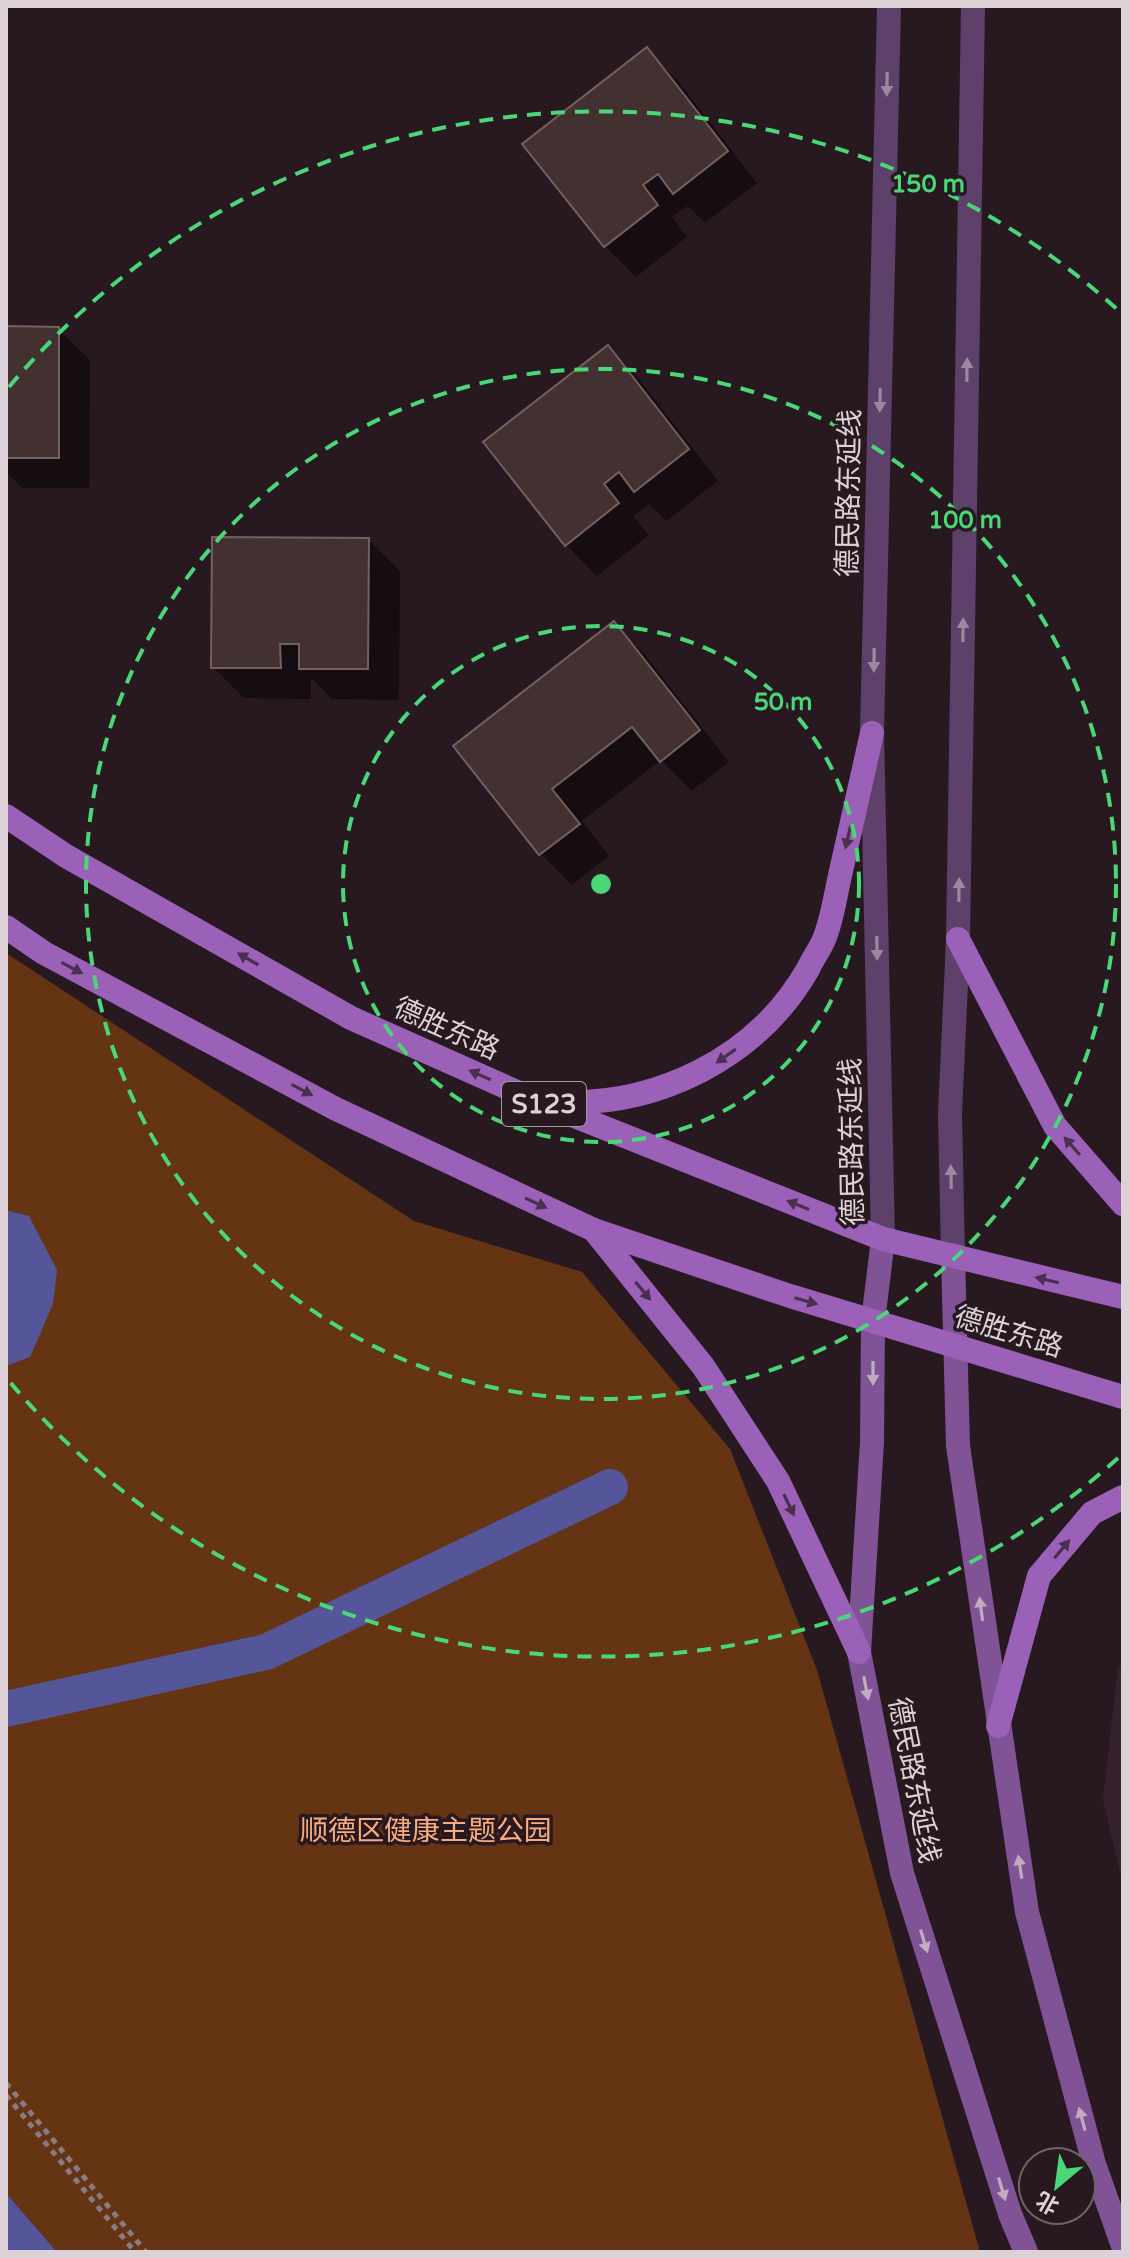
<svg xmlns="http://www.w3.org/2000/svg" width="1129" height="2258" font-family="'Varela Round','Noto Sans SC',sans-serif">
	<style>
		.built { fill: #36222d }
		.green { fill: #643413 }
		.water { fill: #545699 }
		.shadow { fill: #0007 }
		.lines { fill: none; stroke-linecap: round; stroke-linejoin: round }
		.canal { stroke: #545699; stroke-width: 36 }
		.building { fill: #433030; stroke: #74605f; stroke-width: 2 }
		.path { stroke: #887c82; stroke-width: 5; stroke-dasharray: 6 6; stroke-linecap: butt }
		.tertiary { stroke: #5d416b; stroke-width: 24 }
		.secondary { stroke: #805397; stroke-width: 24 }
		.primary { stroke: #9b61b9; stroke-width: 24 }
		.oneway { fill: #9c89a0 }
		.oneway2 { fill: #4a2f4f }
		.oneway3 { fill: #c0abc3 }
		.ring { fill: none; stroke: #49d778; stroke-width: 4; stroke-dasharray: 14 10 }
		.labels { text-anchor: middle; stroke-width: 7; stroke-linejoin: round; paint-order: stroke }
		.shield { fill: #281921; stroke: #a59aa0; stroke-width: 2 }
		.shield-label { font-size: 26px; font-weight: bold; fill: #dbd1d6 }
		.street-label { font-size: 28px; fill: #dbd1d6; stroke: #281921 }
		.park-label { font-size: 28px; fill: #f9ac7d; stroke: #281921 }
		.centre { fill: #49d778; stroke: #281921; stroke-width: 4 }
		.ring-label { font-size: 24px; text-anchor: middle; font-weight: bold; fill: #49d778; stroke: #281921; stroke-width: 7; stroke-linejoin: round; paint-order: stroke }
	</style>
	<rect width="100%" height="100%" fill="#281921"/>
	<!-- built -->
	<polygon class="built" points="1123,1663 1123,1885 1103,1800 1118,1666"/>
	<!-- green -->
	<polygon class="green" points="6,953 414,1221 582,1272 730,1449 817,1670 980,2252 57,2252 6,2193"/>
	<!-- water -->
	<g class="water">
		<polygon points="6,1210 29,1216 57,1270 53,1304 30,1357 6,1366"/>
		<polygon points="6,2193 57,2252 6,2252"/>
	</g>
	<!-- shadow -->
	<g class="shadow">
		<polygon points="647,50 678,81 757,183 705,223 688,206 672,217 687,237 636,277 605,246"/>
		<polygon points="6,328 58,329 90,360 89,488 22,488 6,472"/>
		<polygon points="608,348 639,379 718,481 666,521 649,504 633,516 649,535 597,576 566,545"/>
		<polygon points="368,540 400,571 399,700 332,699 311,678 311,699 244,698 213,667"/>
		<polygon points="614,624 645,655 729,762 692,791 661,760 582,821 609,856 572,885 541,854 456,746"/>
	</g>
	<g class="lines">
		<!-- canal -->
		<polyline class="canal" points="6,1709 266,1652 610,1487"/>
	</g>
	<!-- building -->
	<g class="building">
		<polygon points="647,47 728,151 673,194 658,174 643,185 658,205 604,247 522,144"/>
		<polygon points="6,326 59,327 59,458 6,458"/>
		<polygon points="608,345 689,449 634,492 619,472 604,484 619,503 565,546 483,442"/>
		<polygon points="212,537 369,538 368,669 299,669 299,644 280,644 281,668 211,668"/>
		<polygon points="614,621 700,730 660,762 632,727 552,789 580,824 539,855 453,746"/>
	</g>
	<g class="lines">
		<!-- path -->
		<g class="path">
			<polyline points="6,2083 146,2252"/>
			<polyline points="6,2095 135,2252"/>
		</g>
		<!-- tertiary -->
		<g class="tertiary">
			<polyline points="883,1239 872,733 889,6"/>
			<polyline points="953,1255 950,1114 958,939 973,6"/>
		</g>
		<!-- secondary -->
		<g class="secondary">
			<polyline points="883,1239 873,1321 872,1442 859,1652 902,1873 1010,2214 1026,2252"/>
			<polyline points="953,1255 958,1446 1027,1912 1094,2164 1123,2246"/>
		</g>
		<!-- primary -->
		<g class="primary">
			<polyline points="6,816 66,856 351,1018 537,1101 883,1239 1123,1297"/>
			<polyline points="6,927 44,953 336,1109 594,1230 790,1296 1123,1397"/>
			<polyline points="958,939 1055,1126 1123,1204"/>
			<path d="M 556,1102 C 657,1107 757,1058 808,969 C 813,958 821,948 825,937 C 833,916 836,892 841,871 C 851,825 862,779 872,733"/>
			<polyline points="594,1230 703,1366 778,1481 859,1652"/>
			<polyline points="998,1726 1039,1576 1092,1513 1123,1497"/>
		</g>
	</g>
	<!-- one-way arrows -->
	<defs><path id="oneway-solid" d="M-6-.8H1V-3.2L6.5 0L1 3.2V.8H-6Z" transform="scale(2)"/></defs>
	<g class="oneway">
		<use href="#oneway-solid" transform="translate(887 84) rotate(91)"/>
		<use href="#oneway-solid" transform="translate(967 370) rotate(-89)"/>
		<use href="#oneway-solid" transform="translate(880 400) rotate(91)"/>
		<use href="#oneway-solid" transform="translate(963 630) rotate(-89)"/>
		<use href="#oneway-solid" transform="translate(874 660) rotate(91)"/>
		<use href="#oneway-solid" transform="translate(959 890) rotate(-89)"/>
		<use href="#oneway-solid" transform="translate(877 948) rotate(89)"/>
		<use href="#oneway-solid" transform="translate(951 1177) rotate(-91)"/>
	</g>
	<g class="oneway2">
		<use href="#oneway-solid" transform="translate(848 837) rotate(103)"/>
		<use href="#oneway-solid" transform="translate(248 959) rotate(-150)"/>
		<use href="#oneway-solid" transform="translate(72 968) rotate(28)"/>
		<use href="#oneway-solid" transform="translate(726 1056) rotate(145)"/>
		<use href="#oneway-solid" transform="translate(480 1075) rotate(-156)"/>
		<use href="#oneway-solid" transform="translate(302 1090) rotate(28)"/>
		<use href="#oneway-solid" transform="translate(1072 1146) rotate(-131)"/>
		<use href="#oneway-solid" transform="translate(536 1203) rotate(25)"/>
		<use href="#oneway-solid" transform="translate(798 1205) rotate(-158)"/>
		<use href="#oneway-solid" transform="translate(1047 1280) rotate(-167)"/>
		<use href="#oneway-solid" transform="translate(643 1291) rotate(51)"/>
		<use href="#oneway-solid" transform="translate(806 1301) rotate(16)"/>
		<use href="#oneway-solid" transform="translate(789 1505) rotate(64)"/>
		<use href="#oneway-solid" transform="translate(1062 1549) rotate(-50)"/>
	</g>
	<g class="oneway3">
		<use href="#oneway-solid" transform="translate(873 1373) rotate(90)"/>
		<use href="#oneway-solid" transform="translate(981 1609) rotate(-98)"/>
		<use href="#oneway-solid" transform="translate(866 1688) rotate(79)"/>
		<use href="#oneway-solid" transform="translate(1020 1867) rotate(-99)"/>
		<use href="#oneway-solid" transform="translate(924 1941) rotate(73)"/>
		<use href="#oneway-solid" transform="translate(1082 2119) rotate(-105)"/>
		<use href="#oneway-solid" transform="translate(1002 2189) rotate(73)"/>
	</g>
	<!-- distance rings -->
	<g class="ring">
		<circle cx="601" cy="884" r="258"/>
		<circle cx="601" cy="884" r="515"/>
		<path d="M1118 1458A773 773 0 0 1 9 1381M9 387A773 773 0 0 1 1118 310"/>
	</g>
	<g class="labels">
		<!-- shield labels -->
		<rect class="shield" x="502" y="1082" width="84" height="44" rx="6"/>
		<g class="shield-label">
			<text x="544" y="1113">S123</text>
		</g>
		<!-- street labels -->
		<g class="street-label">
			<text transform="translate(848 493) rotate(-89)" y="10">德民路东延线</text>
			<text transform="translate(447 1028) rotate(24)" y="10">德胜东路</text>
			<text transform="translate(851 1142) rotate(-91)" y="10">德民路东延线</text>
			<text transform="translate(1009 1331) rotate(17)" y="10">德胜东路</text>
			<text transform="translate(915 1780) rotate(79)" y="10">德民路东延线</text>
		</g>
		<!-- park labels -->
		<g class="park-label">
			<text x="426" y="1840">顺德区健康主题公园</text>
		</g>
	</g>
	<circle cx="601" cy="884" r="12" class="centre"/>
	<g class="ring-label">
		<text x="928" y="192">150 m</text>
		<text x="965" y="528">100 m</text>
		<text x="783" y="710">50 m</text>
	</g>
	<!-- border -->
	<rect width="1129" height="2258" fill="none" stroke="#dbd1d6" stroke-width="16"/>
	<!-- north arrow -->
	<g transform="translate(1057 2186) rotate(209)"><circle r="38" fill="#281921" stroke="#706369" stroke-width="2"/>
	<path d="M0-6L14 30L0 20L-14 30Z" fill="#49d778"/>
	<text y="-12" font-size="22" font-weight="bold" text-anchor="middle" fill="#dbd1d6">北</text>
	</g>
</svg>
